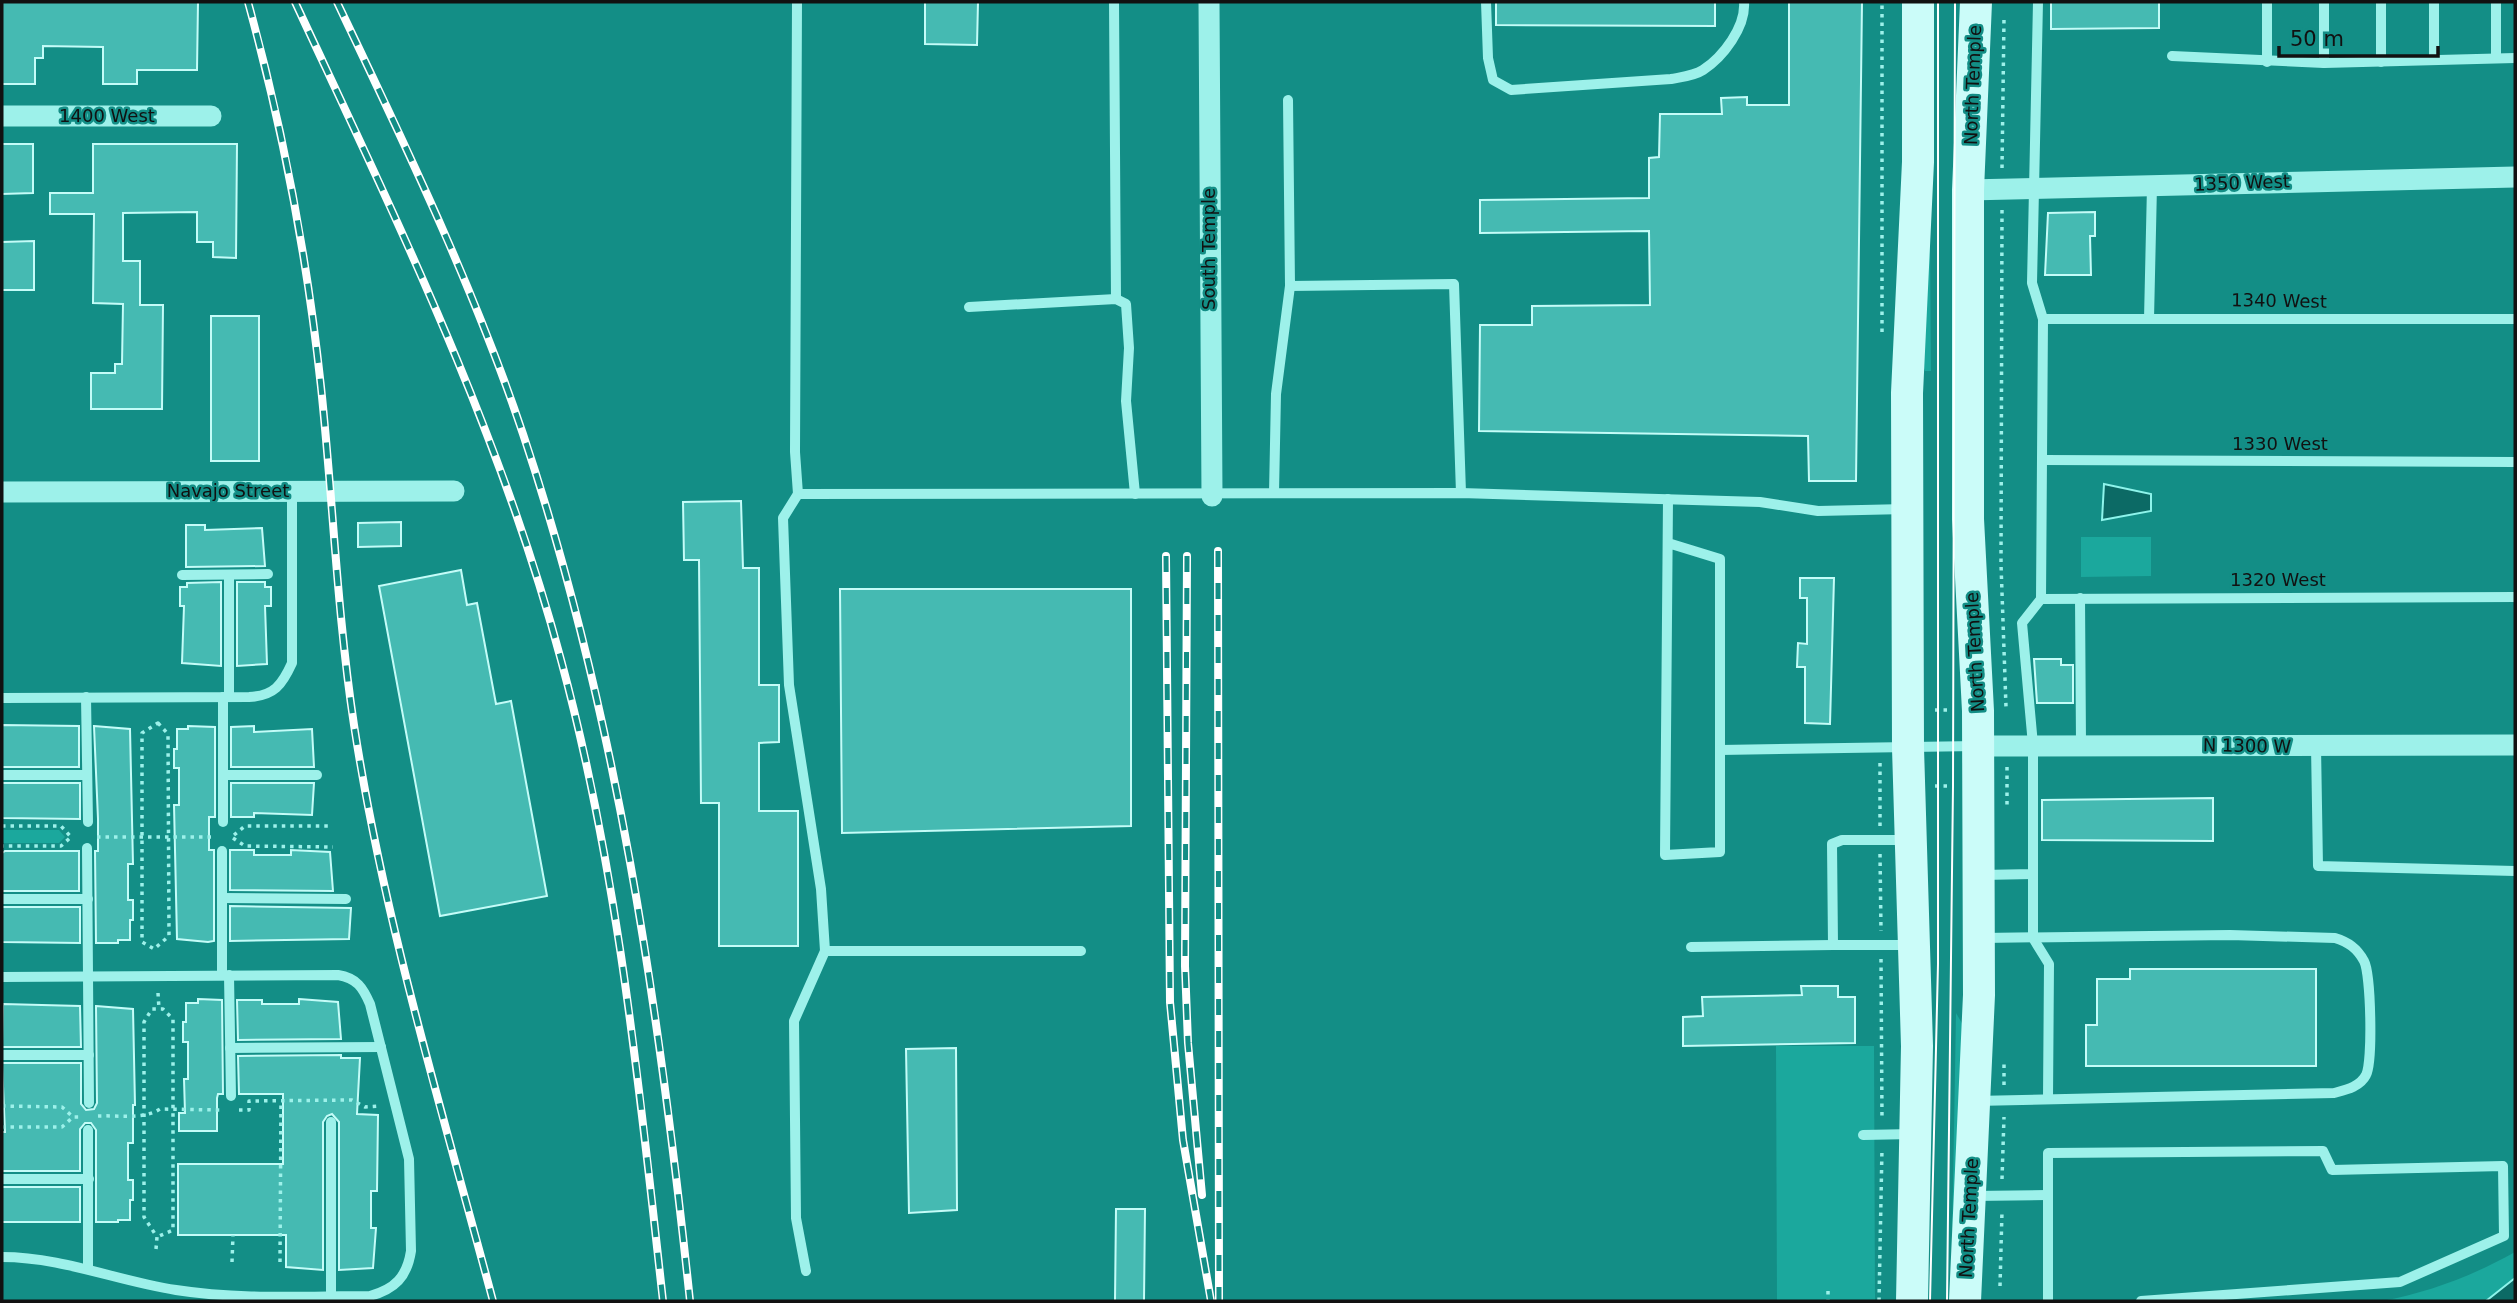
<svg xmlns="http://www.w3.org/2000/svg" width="2517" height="1303" font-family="'DejaVu Sans',sans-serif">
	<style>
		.green { fill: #1ba89d }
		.water { fill: #0c6a65; stroke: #8ef4eb; stroke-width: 2 }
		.building { fill: #45bab2; stroke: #c4fcf8; stroke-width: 2 }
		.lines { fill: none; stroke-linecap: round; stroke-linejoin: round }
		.path { stroke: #9df1ea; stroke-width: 3.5; stroke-dasharray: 3.5 5; stroke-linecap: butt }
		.service { stroke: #9df1ea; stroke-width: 10 }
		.minor { stroke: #9df1ea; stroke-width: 21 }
		.secondary { stroke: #cbfcf9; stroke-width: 32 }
		.tram { stroke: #fff; stroke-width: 2 }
		.rail-casing { stroke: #fff; stroke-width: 8 }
		.rail { stroke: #138e86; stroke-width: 5; stroke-dasharray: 16; stroke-linecap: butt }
		.labels { text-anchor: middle; stroke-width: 5; stroke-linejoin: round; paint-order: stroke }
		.street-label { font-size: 18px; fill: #111; stroke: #138e86 }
	</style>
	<rect width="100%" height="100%" fill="#138e86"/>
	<!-- green -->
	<g class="green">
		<polygon points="1925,234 1930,234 1931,371 1925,371 1920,358"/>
		<polygon points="2081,537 2151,537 2151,576 2081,577"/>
		<polygon points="2,830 59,830 65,837 59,843 2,843"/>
		<polygon points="1956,1013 1963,1025 1952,1245"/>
		<polygon points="1776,1046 1874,1046 1875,1301 1777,1301"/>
		<path d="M 2515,1252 L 2515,1278 L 2486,1301 L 2382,1301 C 2430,1292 2472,1276 2515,1252 Z"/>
	</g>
	<!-- water -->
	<g class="water">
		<polygon points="2104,484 2151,494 2151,511 2102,520"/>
		<polygon points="2515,1278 2515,1301 2486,1301"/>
	</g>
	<!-- building -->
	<g class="building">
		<polygon points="2,2 198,2 197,70 137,70 137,84 103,84 103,47 43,46 43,58 35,58 35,84 2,84"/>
		<polygon points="925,2 978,2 977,45 925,44"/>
		<polygon points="1496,2 1715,2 1715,26 1496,25"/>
		<polygon points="1789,2 1862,2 1856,481 1809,481 1808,436 1479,431 1480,325 1532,325 1532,306 1650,305 1649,231 1480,233 1480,200 1649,198 1649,158 1659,157 1660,114 1722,114 1721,98 1747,97 1747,105 1789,105"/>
		<polygon points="2051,2 2159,2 2159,28 2051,29"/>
		<polygon points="2,144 33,144 33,193 2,194"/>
		<polygon points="93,144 237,144 236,258 213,257 213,242 197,242 197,212 123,213 123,261 140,261 140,305 163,305 162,409 91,409 91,373 115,373 115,364 122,364 123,304 93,303 94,214 50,214 50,193 93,193"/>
		<polygon points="2095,212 2095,236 2090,236 2091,275 2045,275 2048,213"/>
		<polygon points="34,241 34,290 2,290 2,242"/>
		<rect x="211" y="316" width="48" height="145"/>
		<polygon points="741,501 743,568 759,568 759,685 779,685 779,742 759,743 759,811 798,811 798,946 719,946 719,803 701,803 699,560 684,560 683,502"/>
		<polygon points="401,522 401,546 358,547 358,523"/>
		<polygon points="186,525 205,525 205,530 262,528 265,566 186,567"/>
		<polygon points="461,570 467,605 477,603 496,704 511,701 547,896 440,916 379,586"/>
		<polygon points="1800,578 1834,578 1830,724 1805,723 1805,667 1797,667 1798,643 1807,644 1807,598 1800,598"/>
		<polygon points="221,582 221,666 182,663 184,606 180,606 180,587 187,587 187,583"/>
		<polygon points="237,582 265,582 265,587 271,587 271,606 265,606 267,664 237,666"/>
		<polygon points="840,589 1131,589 1131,826 842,833"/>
		<polygon points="2034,659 2061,659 2061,665 2073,665 2073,703 2037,703"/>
		<polygon points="2,725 79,726 79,767 2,767"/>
		<polygon points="94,726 130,729 133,864 128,864 128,900 133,900 133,920 130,920 130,940 118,940 118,943 96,943 95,851 98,851 98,819"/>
		<polygon points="188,726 215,727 215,817 209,817 209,850 214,850 214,941 208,942 177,939 174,805 179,805 179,768 174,768 174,749 177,749 177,729 188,729"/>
		<polygon points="254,726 254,732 312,729 314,767 231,767 231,727"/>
		<polygon points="2,783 80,783 80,819 2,818"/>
		<polygon points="231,783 314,783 312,815 254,813 254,817 231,817"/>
		<polygon points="2213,798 2213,841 2042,840 2042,800"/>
		<polygon points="230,850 254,850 254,855 291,855 291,850 330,852 333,891 230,890"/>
		<polygon points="5,851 79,851 79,891 2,891 2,853"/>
		<polygon points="230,906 351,908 349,939 230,941"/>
		<polygon points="2,907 80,907 80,943 2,942"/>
		<polygon points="2130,969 2316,969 2316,1066 2086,1066 2086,1025 2097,1025 2097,979 2130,979"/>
		<polygon points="1801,986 1838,986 1838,997 1855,997 1855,1043 1683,1046 1683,1017 1703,1016 1702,997 1802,995"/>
		<polygon points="198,999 222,1000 223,1094 218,1094 217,1098 217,1131 179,1131 179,1113 185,1113 184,1079 188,1079 188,1042 183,1042 183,1022 186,1022 186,1003 198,1003"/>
		<polygon points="299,999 338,1002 341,1039 238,1040 237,1000 262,1000 262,1004 299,1004"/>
		<polygon points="3,1004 80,1006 81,1047 2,1047"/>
		<polygon points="96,1006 133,1009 135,1105 133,1105 133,1143 128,1143 128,1180 133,1180 133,1200 130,1200 130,1220 118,1220 118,1222 96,1222 96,1130 91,1123 85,1123 80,1129 80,1171 2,1171 2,1132 5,1132 2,1063 81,1063 81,1104 86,1110 94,1109 97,1103"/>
		<polygon points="956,1048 957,1210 909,1213 906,1049"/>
		<polygon points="341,1055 341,1058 360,1058 357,1114 378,1115 377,1191 371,1191 371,1228 376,1228 373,1268 339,1270 339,1122 332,1114 327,1116 323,1122 323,1270 286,1267 286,1235 178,1235 178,1164 283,1164 283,1094 239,1094 238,1056"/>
		<rect x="2" y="1187" width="78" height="35"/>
		<polygon points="1116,1209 1145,1209 1144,1301 1115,1301"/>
	</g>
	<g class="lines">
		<!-- path -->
		<g class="path">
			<polyline points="2002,168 2004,18"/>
			<polyline points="2002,210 2001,564 2006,707"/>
			<polyline points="1882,332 1882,2"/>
			<polyline points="1935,710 1951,710"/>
			<polygon points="158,723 168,734 169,936 154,949 142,942 142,733"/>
			<polyline points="1880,763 1880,826"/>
			<polyline points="2007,767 2007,805"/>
			<polyline points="1935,786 1951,786"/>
			<polyline points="2,826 61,826 71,837 61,846 2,846"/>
			<polyline points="234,835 245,826 331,826"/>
			<polyline points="97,837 215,837"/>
			<polyline points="233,838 245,846 333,847"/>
			<polyline points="1880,854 1881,931"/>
			<polyline points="1881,959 1882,1120"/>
			<polyline points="158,993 159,1009"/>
			<polyline points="2004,1085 2004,1061"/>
			<polyline points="2,1106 62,1107 73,1117"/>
			<polyline points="239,1110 249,1110 249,1101 352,1100 365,1107 379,1106"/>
			<path d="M 98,1116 C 118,1115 143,1120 160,1109 L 221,1110"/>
			<polyline points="2,1127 62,1127 73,1117 80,1117"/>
			<polyline points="2002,1179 2004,1117"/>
			<polyline points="156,1249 157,1237 144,1217 144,1022 152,1009 163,1009 173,1019 173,1230 157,1237"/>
			<polyline points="232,1262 233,1235"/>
			<polyline points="280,1262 281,1101"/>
			<polyline points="2000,1286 2002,1211"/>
			<polyline points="1828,1291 1828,1301"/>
			<polyline points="1879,1301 1882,1148"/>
		</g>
		<!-- service -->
		<g class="service">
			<polyline points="797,2 795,452 798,494"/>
			<polyline points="1114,2 1116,299"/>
			<path d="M 1486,2 L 1488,58 L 1493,80 L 1511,90 L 1671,79 C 1681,77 1694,76 1703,70 C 1723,57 1746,27 1744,2"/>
			<polyline points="2324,2 2324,63"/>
			<polyline points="2381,2 2381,62"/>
			<polyline points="2172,56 2324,63 2515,58"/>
			<polyline points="2496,57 2496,2"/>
			<polyline points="2434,60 2434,2"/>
			<polyline points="2267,62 2267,2"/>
			<polyline points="1288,100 1290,286 1454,284 1461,493"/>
			<polyline points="969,307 1116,299 1126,304 1129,348 1126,401 1135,494"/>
			<polyline points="2043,319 2515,319"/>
			<polyline points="2149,319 2152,186"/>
			<polyline points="2044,460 2515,462"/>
			<polyline points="1274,493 1276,394 1290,286"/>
			<polyline points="1668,543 1720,559 1720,852 1665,855 1668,499"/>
			<polyline points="182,575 268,574"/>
			<polyline points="229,575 229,697"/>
			<polyline points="2080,598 2081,744"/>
			<polyline points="2041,599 2515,597"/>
			<polyline points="86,697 88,822"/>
			<polyline points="223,697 223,822"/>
			<path d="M 2,698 L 249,697 C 274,696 282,685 292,663 L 292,491"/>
			<polyline points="2316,746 2318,866 2515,871"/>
			<polyline points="1720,750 1977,746"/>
			<polyline points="2,775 87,775"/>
			<polyline points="223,775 317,775"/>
			<polyline points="1909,840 1842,840 1832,844 1833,945 1911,945"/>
			<polyline points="87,848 89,1103"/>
			<polyline points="222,851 222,975"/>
			<polyline points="2033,874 2033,938 2049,964 2048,1099"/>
			<polyline points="1982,875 2033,874 2033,745 2022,623 2041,599 2043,319 2032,283 2038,2"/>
			<polyline points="222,898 346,899"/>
			<polyline points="2,899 88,899"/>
			<polyline points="1691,947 1833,945"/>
			<polyline points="1081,951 825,951 821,889 789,685 783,518 798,494 1461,493 1760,502 1818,511 1906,509"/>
			<polyline points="229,975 231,1096"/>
			<path d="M 2,977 L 338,975 C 357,978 363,988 370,1004 L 409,1159 L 411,1251 C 407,1277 395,1289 370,1296 C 305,1296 240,1300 176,1290 C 117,1281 62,1257 2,1257"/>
			<polyline points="230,1048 381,1047"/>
			<polyline points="2,1055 89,1055"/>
			<path d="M 1975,1101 L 2334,1093 C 2345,1090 2360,1087 2366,1075 C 2373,1062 2371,974 2364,961 C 2357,948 2348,942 2335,938 L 2230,935 L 1982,938"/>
			<polyline points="1863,1135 1913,1134"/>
			<polyline points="2,1179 89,1179"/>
			<polyline points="1973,1196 2047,1195"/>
			<polyline points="88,1268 88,1130"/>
			<polyline points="806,1271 796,1218 794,1021 825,951"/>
			<polyline points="331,1296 331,1122"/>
			<polyline points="2048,1301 2048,1153 2323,1151 2332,1170 2503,1166 2504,1236 2400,1282 2141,1301"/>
		</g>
		<!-- minor -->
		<g class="minor">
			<polyline points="1209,2 1212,496"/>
			<polyline points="2,116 211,116"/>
			<polyline points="1968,190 2515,177"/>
			<polyline points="2,492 454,491"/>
			<polyline points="1979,746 2515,745"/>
		</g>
		<!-- secondary -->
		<g class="secondary">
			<polyline points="1912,1301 1917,1046 1908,748 1907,393 1918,162 1918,2"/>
			<polyline points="1965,1301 1979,995 1978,711 1968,519 1968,190 1976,2"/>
		</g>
		<!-- tram -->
		<g class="tram">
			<polyline points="1930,1301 1938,964 1938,2"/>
			<polyline points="1947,1301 1953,786 1955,2"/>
		</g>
		<defs>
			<g id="rail">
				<path d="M 248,2 C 283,129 307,256 321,387 C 333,500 337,613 354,725 C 384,921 442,1110 493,1301"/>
				<path d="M 295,2 C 395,217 500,430 561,660 C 618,870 639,1086 663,1301"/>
				<path d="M 337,2 C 404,143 473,285 523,434 C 617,715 659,1007 690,1301"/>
				<polyline points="1218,551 1219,1301"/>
				<polyline points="1166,556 1170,1002 1183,1140 1211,1301"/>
				<polyline points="1187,556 1185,966 1188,1043 1202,1195"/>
			</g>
		</defs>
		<!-- rail casing -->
		<use href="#rail" class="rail-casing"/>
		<!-- rail -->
		<use href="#rail" class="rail"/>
	</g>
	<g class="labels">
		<!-- street labels -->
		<g class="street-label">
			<text transform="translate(1973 85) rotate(-88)" y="6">North Temple</text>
			<text x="107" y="122">1400 West</text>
			<text transform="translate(2242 183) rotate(-2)" y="6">1350 West</text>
			<text transform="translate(1209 249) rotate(-90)" y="6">South Temple</text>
			<text transform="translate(2279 301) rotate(1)" y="6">1340 West</text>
			<text x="2280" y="450">1330 West</text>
			<text x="228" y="497">Navajo Street</text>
			<text x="2278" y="586">1320 West</text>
			<text transform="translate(1975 652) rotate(-93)" y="6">North Temple</text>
			<text transform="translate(2247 746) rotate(1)" y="6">N 1300 W</text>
			<text transform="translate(1969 1218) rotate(-87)" y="6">North Temple</text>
		</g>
	</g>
	<!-- border -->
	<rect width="2517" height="1303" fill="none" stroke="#111111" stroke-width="7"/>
	<!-- scale -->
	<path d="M2279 46v10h159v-10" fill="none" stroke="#111111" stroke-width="3.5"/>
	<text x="2290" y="46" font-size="21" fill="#111111" stroke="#138e86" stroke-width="5" paint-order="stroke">50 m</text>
</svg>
